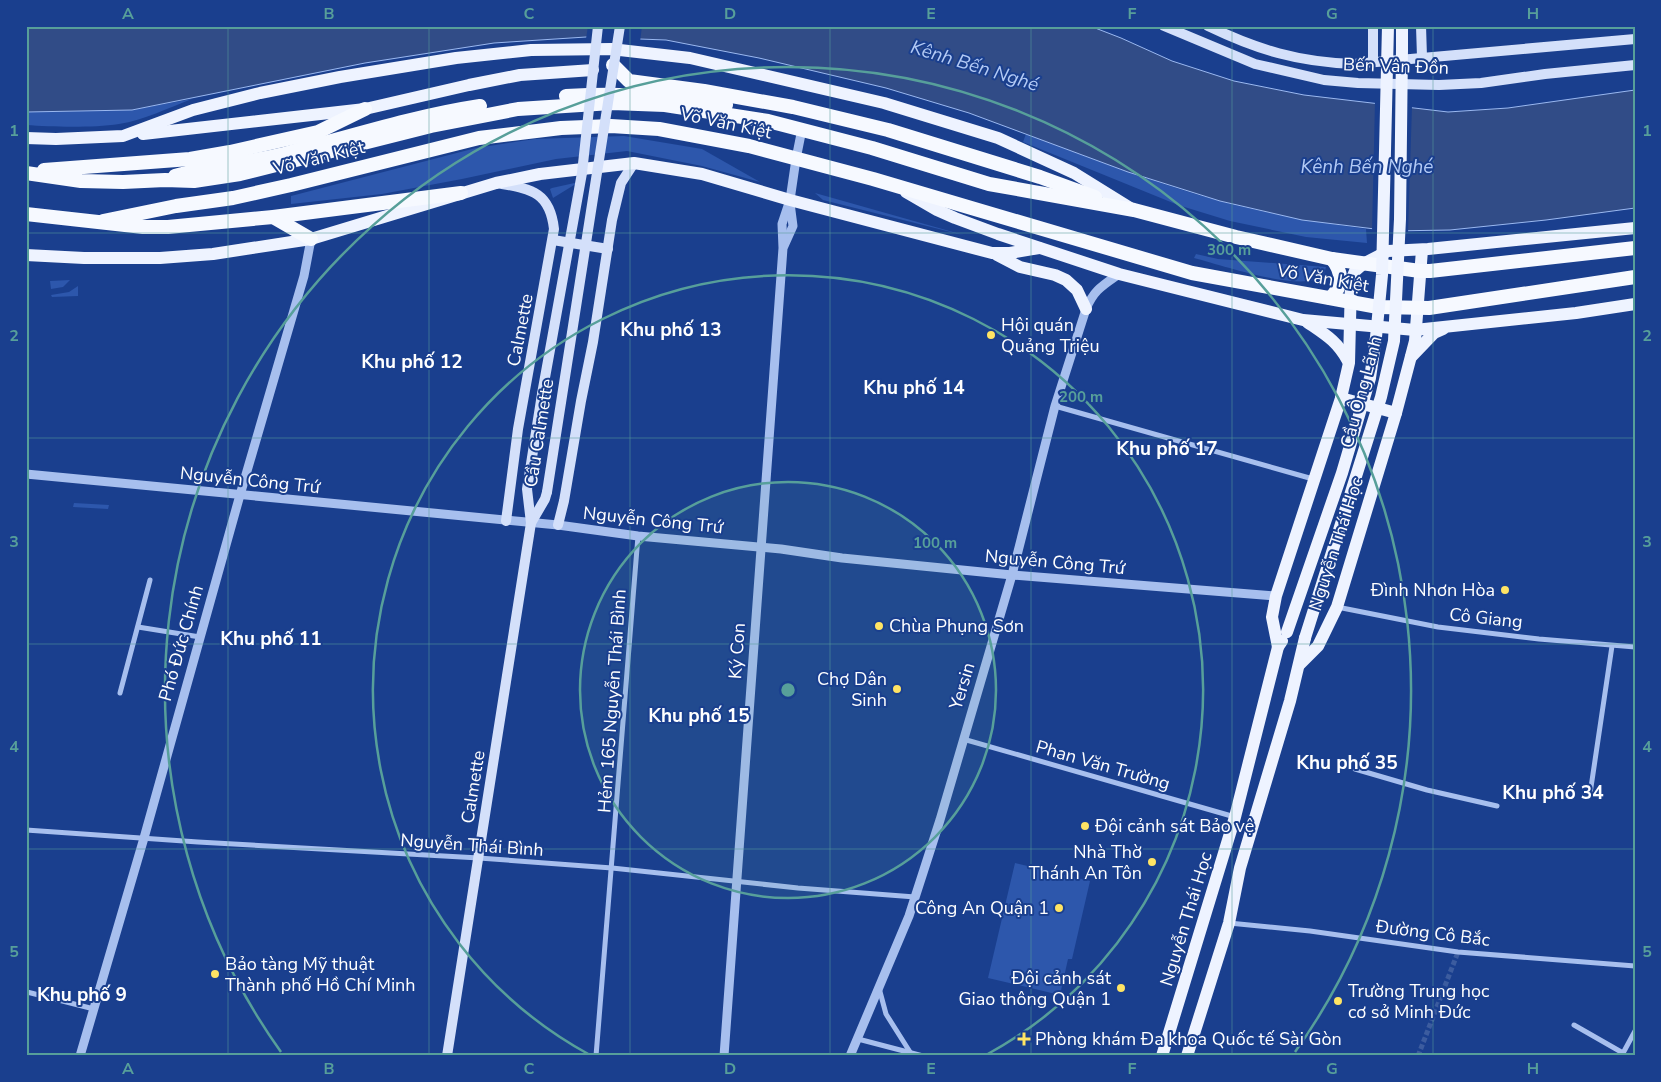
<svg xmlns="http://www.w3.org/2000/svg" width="1661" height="1082" font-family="'Nunito Sans',sans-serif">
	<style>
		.green { fill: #2d57ac }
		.water { fill: #314c87; stroke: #9ab8f0 }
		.pier { fill: #1a3f8e }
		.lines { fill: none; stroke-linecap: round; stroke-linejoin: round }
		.minor-tunnel { stroke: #3c5c9f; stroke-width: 5; stroke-dasharray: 5 2.5; stroke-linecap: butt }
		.minor { stroke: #a7bfee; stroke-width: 5 }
		.tertiary { stroke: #a7bfee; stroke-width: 9 }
		.secondary { stroke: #d4e0fa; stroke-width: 10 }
		.primary { stroke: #eef3ff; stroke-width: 12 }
		.trunk { stroke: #f6f9ff; stroke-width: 14 }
		.secondary-bridge { stroke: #d4e0fa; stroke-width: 10 }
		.primary-bridge { stroke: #eef3ff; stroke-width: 12 }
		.grid { fill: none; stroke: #579f9a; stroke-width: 1; stroke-opacity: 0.55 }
		.ring { fill: none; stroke: #579f9a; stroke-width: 2.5 }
		.poi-dot { fill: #ffe464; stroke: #1a3f8e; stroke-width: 2 }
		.labels { text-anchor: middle; stroke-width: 4; stroke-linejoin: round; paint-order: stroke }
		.street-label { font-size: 18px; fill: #fff; stroke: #1a3f8e }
		.poi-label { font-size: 18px; fill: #fff; stroke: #1a3f8e; text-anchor: start }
		.water-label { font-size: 19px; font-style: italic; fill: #b3caf5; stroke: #1a3f8e }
		.neighbourhood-label { font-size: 19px; font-weight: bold; fill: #fff; stroke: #1a3f8e }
		.centre { fill: #579f9a; stroke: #1a3f8e; stroke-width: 2.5 }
		.ring-label { font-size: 15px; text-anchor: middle; font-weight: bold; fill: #579f9a; stroke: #1a3f8e; stroke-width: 4; stroke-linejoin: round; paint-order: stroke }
		.neatline { fill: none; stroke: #579f9a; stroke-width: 2 }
		.grid-label { font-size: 16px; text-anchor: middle; font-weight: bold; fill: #579f9a }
	</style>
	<rect width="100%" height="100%" fill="#1a3f8e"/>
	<!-- green -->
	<g class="green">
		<path d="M 192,99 C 168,108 144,120 119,124 C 92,128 53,127 26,125 L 26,112 L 132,110 Z"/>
		<path d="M 1026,134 C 1090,158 1154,183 1220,201 C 1268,214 1317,222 1366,229 L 1367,243 L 1306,237 L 1230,221 L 1178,205 L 1023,142 Z"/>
		<polygon points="624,136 702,149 760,182 702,166 627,151 556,159 462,179 382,194 291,204 291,196 476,148 535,139"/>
		<polygon points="579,182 553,198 550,189 552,188"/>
		<polygon points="815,193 967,236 823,200"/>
		<path d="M 1196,254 L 1218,259 L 1326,267 L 1324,274 C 1321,276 1318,279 1314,280 C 1286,287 1224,266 1194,258 Z"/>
		<polygon points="70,280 63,287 51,289 50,281"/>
		<polygon points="78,286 78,296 52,297 51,295 69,292"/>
		<polygon points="74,503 109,505 108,509 73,507"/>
		<polygon points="1015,863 1090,881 1072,959 1068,959 1060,995 988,978"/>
	</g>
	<!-- water -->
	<polygon class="water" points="26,26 1090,26 1121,38 1172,61 1234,81 1304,95 1448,112 1508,108 1635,90 1635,208 1546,220 1450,230 1391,231 1302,220 1220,201 1128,172 969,113 886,88 759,58 666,40 586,37 494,43 365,63 132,110 26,112"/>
	<!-- pier -->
	<g class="pier">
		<polygon points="588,26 642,26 640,42 586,39"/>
		<polygon points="1375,101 1412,105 1408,234 1372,232"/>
	</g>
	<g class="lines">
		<!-- minor-tunnel -->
		<polyline class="minor-tunnel" points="1418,1056 1458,952"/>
		<!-- minor -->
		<g class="minor">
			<polyline points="1055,406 1313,479"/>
			<polyline points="1337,607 1438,627 1539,639 1635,647"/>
			<polyline points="138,627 200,637"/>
			<polyline points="120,693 150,580"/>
			<polyline points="963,739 1235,817"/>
			<polyline points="1355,769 1427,790 1497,806"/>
			<polyline points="1590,794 1612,646"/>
			<polyline points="26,830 198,842 479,858 612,868 798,888 915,897"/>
			<polyline points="1229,923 1310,931 1458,952 1635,966"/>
			<polyline points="879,988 886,1014 910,1052"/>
			<polyline points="27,992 94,1009"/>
			<polyline points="1574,1025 1623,1053"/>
			<polyline points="858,1039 923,1056"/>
			<polyline points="1622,1055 1635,1031"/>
			<polyline points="596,1056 638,536"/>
		</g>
		<!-- tertiary -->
		<g class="tertiary">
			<polyline points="784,246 793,226 790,203"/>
			<polyline points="26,474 558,525 638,536 781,549 842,558 1012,575 1276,596"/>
			<polyline points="80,1056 144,838 240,495 304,276 311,239"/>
			<polyline points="724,1056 783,248 782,224 790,200 796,159 802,129"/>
			<path d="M 850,1056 L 909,916 L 940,820 L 1012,575 L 1055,406 L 1086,309 C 1094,290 1102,286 1119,274"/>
		</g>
		<!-- secondary -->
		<g class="secondary">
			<polyline points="1164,26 1255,64 1324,80 1358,83 1439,85 1481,83 1545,74 1635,65"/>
			<path d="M 1208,26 C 1258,50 1298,62 1354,64 L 1635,39"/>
			<polyline points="1421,26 1422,57"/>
			<polyline points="1373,62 1373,26"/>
			<path d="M 502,184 C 532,189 550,193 554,229 L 518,429 L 506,521"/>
			<polyline points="553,240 608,249"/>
			<polyline points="531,523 545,499 547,492"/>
			<polyline points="558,525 564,501 581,401 593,342 612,220 621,183 634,163"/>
			<polyline points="447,1056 531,523 527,489 542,394"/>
		</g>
		<!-- primary -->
		<g class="primary">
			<polyline points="1402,49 1402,26"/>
			<polyline points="143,134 365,109 469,85 520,75 593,70"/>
			<polyline points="26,138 56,139 123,136 193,110 260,93 340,77 456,58 531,50 611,49 690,58 884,103 998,138 1074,173 1132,209"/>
			<polyline points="906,192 937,210 955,218 998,234 1119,274 1303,320 1415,330 1576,313 1635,304"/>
			<polyline points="26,255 84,258 160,258 213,254 311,239 496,183 540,174 634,163 702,174 790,200 992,253 1010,253 1039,248"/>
			<polyline points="997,255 1020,267 1055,275 1066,280 1077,290 1086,309"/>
			<path d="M 1307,322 C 1326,335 1337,341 1348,361"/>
			<polyline points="1411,357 1434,333 1443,329"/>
			<polyline points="1341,398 1396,413"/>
			<polyline points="1278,647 1272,617 1276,596 1341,398 1349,363 1351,281 1355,271 1363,264 1388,251 1428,249 1635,228"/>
			<polyline points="1300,664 1318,646 1337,607 1396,413 1415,341 1422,250"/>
			<polyline points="1162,1056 1235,817 1278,647 1282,641"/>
			<polyline points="1187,1056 1229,923 1240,868 1290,701 1305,638"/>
		</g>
		<!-- trunk -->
		<g class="trunk">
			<polyline points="613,65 629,81 704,91 793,107 888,130 1040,177 1095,197"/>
			<path d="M 566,96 C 621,93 672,95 726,105"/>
			<polyline points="44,170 190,159 230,152 318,132 365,109"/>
			<polyline points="26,173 81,181 123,182 165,180 194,181 240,174 431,126 518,109 612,103 665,105 768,121 872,148 989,184 1134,210 1236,237 1332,259 1420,271 1430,271 1635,248"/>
			<path d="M 175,176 C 211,165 248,163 284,154 C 349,137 414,116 480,106"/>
			<polyline points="26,214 143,227 168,227 273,217 461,193"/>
			<polyline points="273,217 311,239"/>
			<polyline points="103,221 176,206 233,198 291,185 479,138 561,128 611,126 659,129 749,146 873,179 1192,273 1378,307 1429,308 1635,277"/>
			<path d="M 1330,298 C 1343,287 1343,272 1332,259"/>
		</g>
		<!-- secondary-bridge -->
		<g class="secondary-bridge">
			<polyline points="542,394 582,173 598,26"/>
			<polyline points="547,492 620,26"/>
		</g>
		<!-- primary-bridge -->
		<g class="primary-bridge">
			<polyline points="1287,632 1342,473 1370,378 1376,337 1382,275 1388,26"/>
			<polyline points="1305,638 1381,397 1394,341 1400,219 1402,49"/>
		</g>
	</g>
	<!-- grid -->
	<path class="grid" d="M 228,26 L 228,1056M 429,26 L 429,1056M 630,26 L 630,1056M 830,26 L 830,1056M 1031,26 L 1031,1056M 1232,26 L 1232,1056M 1433,26 L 1433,1056M 26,233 L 1635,233M 26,438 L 1635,438M 26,644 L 1635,644M 26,849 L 1635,849"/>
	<!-- distance rings -->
	<circle cx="788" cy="690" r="208" fill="#579f9a" fill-opacity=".12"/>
	<g class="ring">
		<circle cx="788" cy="690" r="208"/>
		<path d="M590 1055A415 415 0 1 1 986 1055"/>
		<path d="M281 1052A623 623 0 1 1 1295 1052"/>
	</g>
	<!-- markers -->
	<g class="poi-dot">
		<circle cx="991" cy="335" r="5"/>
		<circle cx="1505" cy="590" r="5"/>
		<circle cx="879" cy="626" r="5"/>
		<circle cx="897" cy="689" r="5"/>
		<circle cx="1085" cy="826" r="5"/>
		<circle cx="1152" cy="862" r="5"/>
		<circle cx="1059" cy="908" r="5"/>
		<circle cx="215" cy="974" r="5"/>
		<circle cx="1121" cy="988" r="5"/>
		<circle cx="1338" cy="1001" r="5"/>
		<path d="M1021.5 1031.5h5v5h5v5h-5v5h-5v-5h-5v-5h5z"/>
	</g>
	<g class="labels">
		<!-- street labels -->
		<g class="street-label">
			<text transform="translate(1396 66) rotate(2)" y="6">Bến Vân Đồn</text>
			<text transform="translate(726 123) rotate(12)" y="6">Võ Văn Kiệt</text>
			<text transform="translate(319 158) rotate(-14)" y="6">Võ Văn Kiệt</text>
			<text transform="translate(1323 278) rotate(10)" y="6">Võ Văn Kiệt</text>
			<text transform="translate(520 330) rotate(-79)" y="6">Calmette</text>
			<text transform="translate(1361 392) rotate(-75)" y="6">Cầu Ông Lãnh</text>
			<text transform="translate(539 433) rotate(-81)" y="6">Cầu Calmette</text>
			<text transform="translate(250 480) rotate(6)" y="6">Nguyễn Công Trứ</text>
			<text transform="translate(653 520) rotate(6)" y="6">Nguyễn Công Trứ</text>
			<text transform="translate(1336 544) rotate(-72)" y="6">Nguyễn Thái Học</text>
			<text transform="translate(1055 562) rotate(5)" y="6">Nguyễn Công Trứ</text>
			<text transform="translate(1486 618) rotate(6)" y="6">Cô Giang</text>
			<text transform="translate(181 643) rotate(-74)" y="6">Phó Đức Chính</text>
			<text transform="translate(737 651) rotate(-86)" y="6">Ký Con</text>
			<text transform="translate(962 686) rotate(-73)" y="6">Yersin</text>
			<text transform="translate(612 701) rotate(-86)" y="6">Hẻm 165 Nguyễn Thái Bình</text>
			<text transform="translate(1103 765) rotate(16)" y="6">Phan Văn Trường</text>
			<text transform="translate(473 787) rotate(-81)" y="6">Calmette</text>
			<text transform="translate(472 845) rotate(4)" y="6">Nguyễn Thái Bình</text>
			<text transform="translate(1186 919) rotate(-73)" y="6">Nguyễn Thái Học</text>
			<text transform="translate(1433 933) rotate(7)" y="6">Đường Cô Bắc</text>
		</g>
		<!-- poi labels -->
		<g class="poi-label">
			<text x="1001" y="331">Hội quán<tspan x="1001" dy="21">Quảng Triệu</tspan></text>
			<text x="1495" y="596" text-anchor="end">Đình Nhơn Hòa</text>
			<text x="889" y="632">Chùa Phụng Sơn</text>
			<text x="887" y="685" text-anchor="end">Chợ Dân<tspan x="887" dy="21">Sinh</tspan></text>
			<text x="1095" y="832">Đội cảnh sát Bảo vệ</text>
			<text x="1142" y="858" text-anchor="end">Nhà Thờ<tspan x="1142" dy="21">Thánh An Tôn</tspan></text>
			<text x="1049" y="914" text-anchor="end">Công An Quận 1</text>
			<text x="225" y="970">Bảo tàng Mỹ thuật<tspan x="225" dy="21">Thành phố Hồ Chí Minh</tspan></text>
			<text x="1111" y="984" text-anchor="end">Đội cảnh sát<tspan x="1111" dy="21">Giao thông Quận 1</tspan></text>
			<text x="1348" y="997">Trường Trung học<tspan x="1348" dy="21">cơ sở Minh Đức</tspan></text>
			<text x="1035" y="1045">Phòng khám Đa khoa Quốc tế Sài Gòn</text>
		</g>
		<!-- water labels -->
		<g class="water-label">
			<text transform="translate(975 65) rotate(17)" y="7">Kênh Bến Nghé</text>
			<text x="1367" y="173">Kênh Bến Nghé</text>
		</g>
		<!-- neighbourhood labels -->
		<g class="neighbourhood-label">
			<text x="671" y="336">Khu phố 13</text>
			<text x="412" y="368">Khu phố 12</text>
			<text x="914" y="394">Khu phố 14</text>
			<text x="1167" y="455">Khu phố 17</text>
			<text x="271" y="645">Khu phố 11</text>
			<text x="699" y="722">Khu phố 15</text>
			<text x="1347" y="769">Khu phố 35</text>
			<text x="1553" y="799">Khu phố 34</text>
			<text x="82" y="1001">Khu phố 9</text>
		</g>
	</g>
	<circle cx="788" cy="690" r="8" class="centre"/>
	<g class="ring-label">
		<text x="1229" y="255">300 m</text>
		<text x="1081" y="402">200 m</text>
		<text x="935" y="548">100 m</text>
	</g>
	<!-- border -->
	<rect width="1661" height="1082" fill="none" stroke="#1a3f8e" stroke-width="55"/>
	<rect x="28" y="28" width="1606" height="1026" class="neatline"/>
	<g class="grid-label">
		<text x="128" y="19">A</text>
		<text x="329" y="19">B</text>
		<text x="529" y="19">C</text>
		<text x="730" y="19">D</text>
		<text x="931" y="19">E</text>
		<text x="1132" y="19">F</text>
		<text x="1332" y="19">G</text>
		<text x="1533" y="19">H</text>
		<text x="14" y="136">1</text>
		<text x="1647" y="136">1</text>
		<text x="14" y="341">2</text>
		<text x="1647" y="341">2</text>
		<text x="14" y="547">3</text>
		<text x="1647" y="547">3</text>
		<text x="14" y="752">4</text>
		<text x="1647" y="752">4</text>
		<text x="14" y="957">5</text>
		<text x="1647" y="957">5</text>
		<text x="128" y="1074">A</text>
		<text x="329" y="1074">B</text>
		<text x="529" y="1074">C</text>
		<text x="730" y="1074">D</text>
		<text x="931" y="1074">E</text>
		<text x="1132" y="1074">F</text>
		<text x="1332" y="1074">G</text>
		<text x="1533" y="1074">H</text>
	</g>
</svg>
